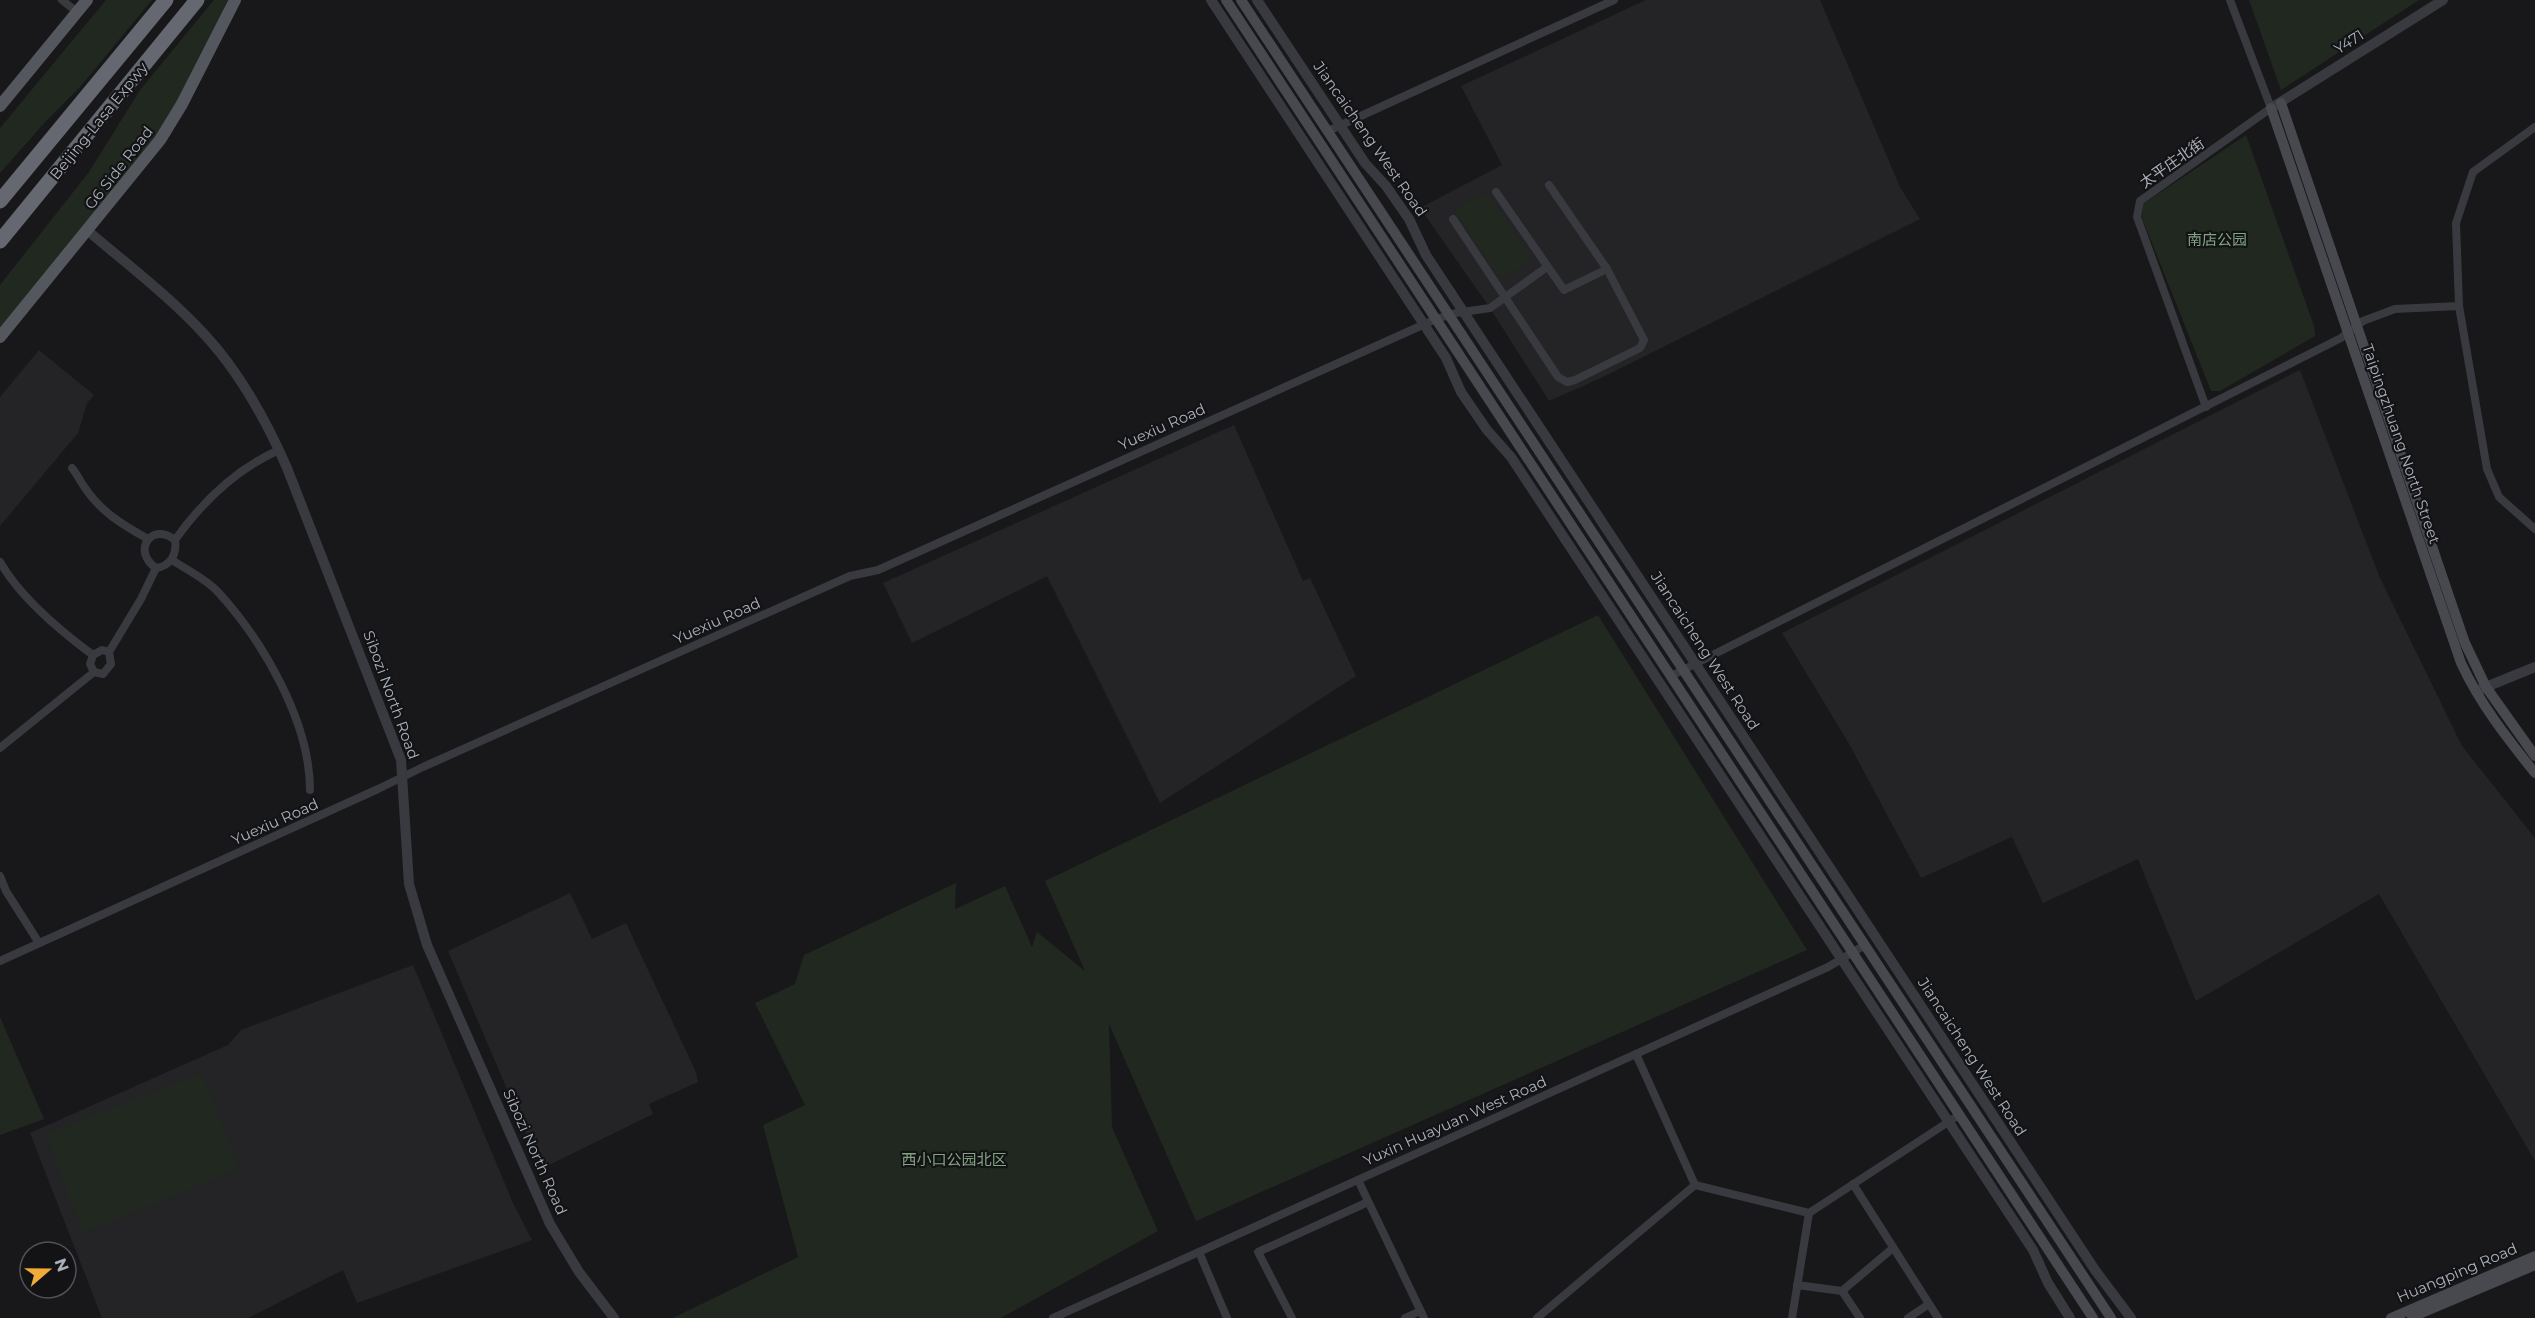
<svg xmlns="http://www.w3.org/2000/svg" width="2535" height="1318" font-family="Montserrat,'Noto Sans SC',sans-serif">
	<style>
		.built { fill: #242427 }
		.green { fill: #202820 }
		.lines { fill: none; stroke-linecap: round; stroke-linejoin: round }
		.minor { stroke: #393a3f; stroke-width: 8 }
		.tertiary { stroke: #393a3f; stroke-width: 10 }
		.secondary { stroke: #47494f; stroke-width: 10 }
		.primary { stroke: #55575e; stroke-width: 12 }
		.motorway { stroke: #656870; stroke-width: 15 }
		.labels { text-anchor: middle; stroke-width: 4.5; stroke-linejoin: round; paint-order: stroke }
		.street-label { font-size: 15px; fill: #aab0ba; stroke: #131315 }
		.park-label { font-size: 15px; fill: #81a482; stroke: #131315 }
	</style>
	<rect width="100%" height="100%" fill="#18181a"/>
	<!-- built -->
	<g class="built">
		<polygon points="1646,0 1820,0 1900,187 1920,219 1601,378 1549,401 1490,308 1420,208 1502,165 1461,86"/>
		<polygon points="39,350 94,395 87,403 78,433 0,526 0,397"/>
		<polygon points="2300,370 2380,578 2462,746 2535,838 2535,1161 2379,894 2196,1001 2138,859 2043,903 2012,837 1921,878 1848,742 1782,633"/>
		<polygon points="1234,425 1303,581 1310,578 1356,676 1160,803 1047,576 912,643 883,583"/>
		<polygon points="570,893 592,939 626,923 696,1072 698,1082 649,1104 653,1114 541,1169 448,951"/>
		<polygon points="413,965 513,1203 532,1240 357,1303 343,1270 248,1318 102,1318 30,1133 228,1045 241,1030"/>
	</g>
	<!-- green -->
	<g class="green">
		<polygon points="106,0 152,0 80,87 47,120 0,173 0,128"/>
		<polygon points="214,0 228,0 178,102 148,149 0,329 0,285 89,172 140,90"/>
		<polygon points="2249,0 2419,0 2281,90"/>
		<polygon points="2246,135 2314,326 2315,336 2220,391 2211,391 2142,218 2143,204"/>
		<polygon points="1480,195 1491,198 1530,256 1530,262 1505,276 1498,275 1457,215 1456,209"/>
		<polygon points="1598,615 1807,950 1196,1221 1109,1024 1112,1127 1158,1231 1001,1318 673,1318 798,1257 763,1125 805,1105 755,1003 795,984 804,955 956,883 955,909 1005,886 1032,947 1037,932 1085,971 1045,881"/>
		<polygon points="0,1017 44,1119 0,1135"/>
		<polygon points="202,1073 239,1169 83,1233 46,1134"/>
	</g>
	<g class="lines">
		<!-- minor -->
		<g class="minor">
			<polyline points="62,0 77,12"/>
			<polyline points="1328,131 1614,0"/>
			<polyline points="1496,192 1564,290 1607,269"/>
			<polyline points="1453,219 1558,377 1567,382 1575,380 1640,348 1644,340 1607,269 1549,185"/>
			<polyline points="2459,306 2487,469 2499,497 2535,529"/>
			<polyline points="2206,407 2137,217 2140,201 2271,108 2230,0"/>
			<path d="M 72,468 C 77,474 80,481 85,488 C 101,512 123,525 148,539"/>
			<path d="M 175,540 C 152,521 131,551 156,568 C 171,566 177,554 175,540 C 202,502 236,469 279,450"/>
			<path d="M 172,560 C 187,570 206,579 218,592 C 263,641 310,722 310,790"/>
			<path d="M 0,562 C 21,598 59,630 93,655"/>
			<polyline points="109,652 141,599 156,568"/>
			<polyline points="1671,676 2341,338 2363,321 2395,309 2459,306 2456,223 2473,172 2535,127"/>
			<polyline points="0,748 94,672 103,674 111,664 109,652 102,650 93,655 90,664 94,672"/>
			<polyline points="0,876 6,891 39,943"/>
			<polyline points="0,961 378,789 423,767 850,576 878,570 1436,319 1456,313 1490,308 1547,267"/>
			<polyline points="1636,1054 1695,1185"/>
			<polyline points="1358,1180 1424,1318"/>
			<polyline points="1853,1184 1938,1318"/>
			<polyline points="1199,1252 1227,1318"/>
			<polyline points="1797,1285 1842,1291"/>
			<polyline points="1053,1318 1828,967 1865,945"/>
			<polyline points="1292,1318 1258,1252 1368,1202"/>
			<polyline points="1405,1318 1420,1311"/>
			<polyline points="1537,1318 1695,1185 1809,1213 1959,1115"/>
			<polyline points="1792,1318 1809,1213"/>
			<polyline points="1860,1318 1842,1291 1893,1248"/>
			<polyline points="1908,1318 1929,1304"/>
		</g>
		<!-- tertiary -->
		<g class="tertiary">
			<polyline points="1211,0 1446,358 1461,392 1487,430 1511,457 2033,1250 2048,1283 2070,1318"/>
			<polyline points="1257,0 1365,163 1386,186 1409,219 1426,255 2095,1270 2131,1318"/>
			<polyline points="2271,108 2443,0"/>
			<path d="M 88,231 C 127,264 170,297 205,335 C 241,374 266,420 287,468 L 401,760 L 409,884 L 427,945 L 550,1224 L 579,1272 L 614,1318"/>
			<polyline points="2476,691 2535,667"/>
		</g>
		<!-- secondary -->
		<g class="secondary">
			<polyline points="1226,0 2093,1318"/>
			<polyline points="1241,0 2111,1318"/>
			<polyline points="2281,103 2465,643 2486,687 2535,756"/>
			<path d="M 2271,108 L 2461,663 C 2480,704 2507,738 2535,773"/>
			<polyline points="2412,1317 2535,1265"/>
			<polyline points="2391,1318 2535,1256"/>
		</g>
		<!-- primary -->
		<g class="primary">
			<polyline points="0,106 87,0"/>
			<polyline points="0,337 160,140 182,104 235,0"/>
		</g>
		<!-- motorway -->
		<g class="motorway">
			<polyline points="0,201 166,0"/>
			<polyline points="0,241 197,0"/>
		</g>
	</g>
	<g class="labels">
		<!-- street labels -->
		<g class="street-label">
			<text transform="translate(2349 42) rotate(-32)" y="5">Y471</text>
			<text transform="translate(99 121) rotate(-51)" y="5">Beijing-Lasa Expwy</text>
			<text transform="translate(1370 139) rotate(55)" y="5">Jiancaicheng West Road</text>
			<text transform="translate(2172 163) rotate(-35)" y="5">太平庄北街</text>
			<text transform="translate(119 168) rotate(-52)" y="5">G6 Side Road</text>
			<text transform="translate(1162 427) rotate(-24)" y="5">Yuexiu Road</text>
			<text transform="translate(2401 444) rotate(71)" y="5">Taipingzhuang North Street</text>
			<text transform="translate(717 621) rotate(-24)" y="5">Yuexiu Road</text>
			<text transform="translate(1705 651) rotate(57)" y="5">Jiancaicheng West Road</text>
			<text transform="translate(391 695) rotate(70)" y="5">Sibozi North Road</text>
			<text transform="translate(275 822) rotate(-24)" y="5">Yuexiu Road</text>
			<text transform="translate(1972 1057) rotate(57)" y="5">Jiancaicheng West Road</text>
			<text transform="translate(1455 1121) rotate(-24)" y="5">Yuxin Huayuan West Road</text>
			<text transform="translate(535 1152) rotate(66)" y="5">Sibozi North Road</text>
			<text transform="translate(2457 1273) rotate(-23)" y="5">Huangping Road</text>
		</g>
		<!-- park labels -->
		<g class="park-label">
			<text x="2217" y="245">南店公园</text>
			<text x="954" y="1165">西小口公园北区</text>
		</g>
	</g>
	<!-- north arrow -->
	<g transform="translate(48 1270) rotate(70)"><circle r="28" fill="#131315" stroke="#4f5257" stroke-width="1.5"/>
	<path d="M0-4.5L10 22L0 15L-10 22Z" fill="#f1ab38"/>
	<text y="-9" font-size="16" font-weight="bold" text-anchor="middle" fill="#aab0ba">N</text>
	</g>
</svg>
